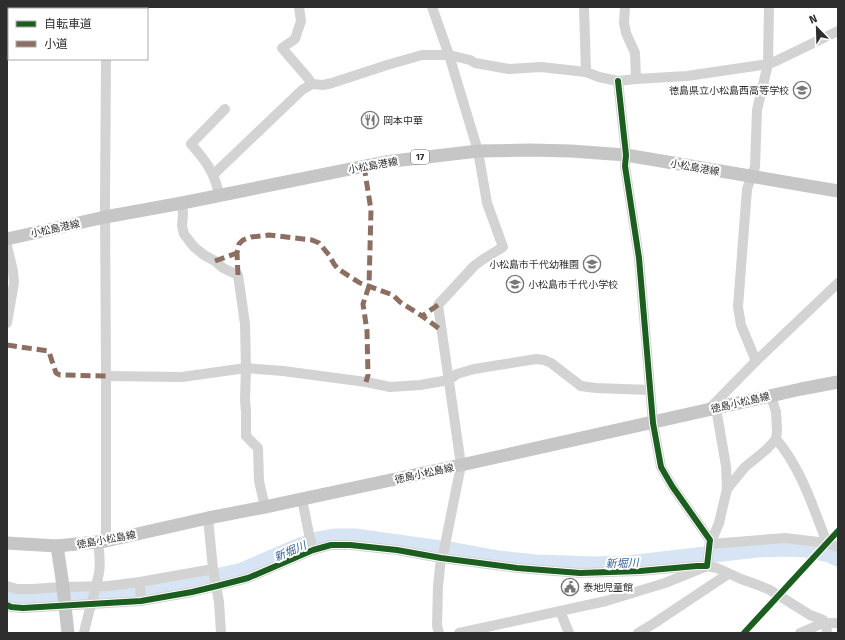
<svg xmlns="http://www.w3.org/2000/svg" width="845" height="640" font-family="'Fira Sans','Noto Sans JP',sans-serif">
	<style>
		.lines { fill: none; stroke-linecap: round; stroke-linejoin: round }
		.river { stroke: #d6e4f3; stroke-width: 17 }
		.minor { stroke: #d3d3d3; stroke-width: 10 }
		.major { stroke: #c6c6c6; stroke-width: 13 }
		.quiet { stroke: #8d6e63; stroke-width: 5; stroke-dasharray: 10 5; stroke-linecap: butt }
		.cycleway-casing { stroke: #fff; stroke-width: 8 }
		.cycleway { stroke: #1b5e20; stroke-width: 6 }
		.labels { text-anchor: middle; stroke-width: 4; stroke-linejoin: round; paint-order: stroke }
		.shield { fill: #fff; stroke: #6d6d6d; stroke-width: 1 }
		.shield-label { font-size: 9px; font-weight: bold; fill: #2e2e2e }
		.poi-label { font-size: 10px; fill: #2e2e2e; stroke: #fff; text-anchor: start }
		.street-label { font-size: 10px; fill: #2e2e2e; stroke: #fff }
		.water-label { font-size: 11px; font-style: italic; fill: #366496; stroke: #fff }
	</style>
	<rect width="100%" height="100%" fill="#fff"/>
	<g class="lines">
		<!-- river -->
		<polyline class="river" points="7,596 24,599 51,598 116,594 169,588 242,571 295,548 317,540 334,537 355,537 455,551 499,559 536,563 597,565 628,564 757,549 788,548 806,549 829,554 838,558"/>
		<!-- minor -->
		<g class="minor">
			<polyline points="299,7 301,21 295,39 282,48 307,77 312,84"/>
			<polyline points="432,7 449,55 478,151 487,203 503,247 482,260 474,266 438,305 461,465 443,555 441,558 438,586 437,626 439,633"/>
			<polyline points="584,7 586,72"/>
			<polyline points="625,7 624,23 626,33 635,53 636,79"/>
			<polyline points="120,9 121,7"/>
			<polyline points="7,21 9,21"/>
			<polyline points="213,175 302,90 312,84 323,85 332,83 387,65 422,55 449,55 470,60 475,63 509,69 541,67 586,72 599,77 618,81 636,79 687,76 768,64 776,61 838,31"/>
			<path d="M 219,195 C 215,173 206,161 191,144 L 225,109"/>
			<polyline points="182,203 183,214 182,226 184,234 194,247 204,255 215,261 223,268 238,275 245,324 246,368 245,399 246,412 246,436 258,448 259,481 265,507"/>
			<polyline points="7,246 13,271 14,283 7,323"/>
			<polyline points="756,361 741,325 738,307 747,189 755,167 757,110 768,64 769,7"/>
			<polyline points="106,376 182,377 246,368 283,371 366,382 390,387 420,385 449,380 457,374 474,369 536,359 544,360 551,363 581,386 596,388 650,390"/>
			<polyline points="708,410 756,361 838,283"/>
			<path d="M 776,439 C 801,468 813,507 827,543 L 838,547"/>
			<polyline points="727,489 745,467 767,449 776,439 777,431 776,412 771,396"/>
			<polyline points="302,499 309,534 313,550"/>
			<polyline points="710,540 714,535 719,523 727,489 726,466 716,408"/>
			<polyline points="106,541 106,376 105,202 106,59"/>
			<polyline points="710,544 785,538 827,543"/>
			<polyline points="213,569 219,602 221,633"/>
			<polyline points="7,586 17,589 32,589 63,587 108,586 140,582"/>
			<polyline points="141,601 140,582 213,569 208,518"/>
			<polyline points="7,605 11,607 23,608 141,601 192,592 217,586 248,578 313,550 331,545 350,545 397,550 441,558 517,568 580,573 640,571 697,566 707,566 710,540 672,486 661,467 653,423 639,258 625,166 626,155 618,81"/>
			<polyline points="560,611 569,633"/>
			<path d="M 84,633 C 88,613 95,593 99,573 C 101,563 99,551 98,542"/>
			<polyline points="459,633 606,601 665,583 707,566 717,568 741,579 758,585 770,590 810,615 823,620 826,623 838,623"/>
			<polyline points="638,633 653,624 728,574"/>
			<polyline points="800,633 821,624 826,623 827,633"/>
		</g>
		<!-- major -->
		<g class="major">
			<polyline points="7,239 105,217 182,203 385,162 478,151 530,150 571,151 626,155 838,191"/>
			<polyline points="7,543 57,546 106,541 208,518 265,507 461,465 801,389 838,382"/>
			<polyline points="57,546 62,579 68,633"/>
		</g>
		<!-- quiet -->
		<g class="quiet">
			<polyline points="364,166 371,210 369,286 363,304 367,331 368,375 366,382"/>
			<polyline points="215,261 237,253"/>
			<polyline points="238,275 237,253 239,244 243,240 251,237 269,235 312,240 319,243 329,255 334,264 338,269 360,283 393,295 400,302 422,316"/>
			<polyline points="438,305 422,316 441,330"/>
			<polyline points="7,345 48,351 49,352 56,373 60,375 106,376"/>
		</g>
		<defs>
			<g id="cycleway">
				<polyline points="7,605 11,607 23,608 141,601 192,592 217,586 248,578 313,550 331,545 350,545 397,550 441,558 517,568 580,573 640,571 697,566 707,566 710,540 672,486 661,467 653,423 639,258 625,166 626,155 618,81"/>
				<polyline points="744,633 838,531"/>
			</g>
		</defs>
		<!-- cycleway casing -->
		<use href="#cycleway" class="cycleway-casing"/>
		<!-- cycleway -->
		<use href="#cycleway" class="cycleway"/>
	</g>
	<!-- icons -->
	<defs>
		<symbol id="school-ring" viewBox="-11 -11 22 22"><circle r="9.5" fill="#fff" stroke="#777" stroke-width="1.5"/><path d="M0-5L7-2L0 1L-7-2ZM-4 1L0 2.5L4 1V4Q0 6-4 4Z" fill="#777"/></symbol>
		<symbol id="restaurant-ring" viewBox="-11 -11 22 22"><circle r="9.5" fill="#fff" stroke="#777" stroke-width="1.5"/><path d="M-5-6h1v4h1v-4h1v4h1v-4h1v5L-1.5 .5V6h-2V.5L-5-1ZM5-6V6H3V1.5H1.5Q1.5-4 5-6Z" fill="#777"/></symbol>
		<symbol id="civic-ring" viewBox="-11 -11 22 22"><circle r="9.5" fill="#fff" stroke="#777" stroke-width="1.5"/><path d="M-.6-6.5H3V-4.5H.6V-3L4-1V1h2V6H-6V1h2V-1L-.6-3ZM-1.2 2.5V6h2.4V2.5Z" fill="#777"/></symbol>
	</defs>
	<g fill-rule="evenodd">
		<use href="#school-ring" x="792" y="80" width="20" height="20"/>
		<use href="#restaurant-ring" x="360" y="110" width="20" height="20"/>
		<use href="#school-ring" x="582" y="254" width="20" height="20"/>
		<use href="#school-ring" x="505" y="274" width="20" height="20"/>
		<use href="#civic-ring" x="560" y="577" width="20" height="20"/>
	</g>
	<g class="labels">
		<!-- shield labels -->
		<rect class="shield" x="411" y="150" width="18" height="14" rx="3"/>
		<g class="shield-label">
			<text x="420" y="160">17</text>
		</g>
		<!-- poi labels -->
		<g class="poi-label">
			<text x="789" y="94" text-anchor="end">徳島県立小松島西高等学校</text>
			<text x="383" y="124">岡本中華</text>
			<text x="579" y="268" text-anchor="end">小松島市千代幼稚園</text>
			<text x="528" y="288">小松島市千代小学校</text>
			<text x="583" y="591">泰地児童館</text>
		</g>
		<!-- street labels -->
		<g class="street-label">
			<text transform="translate(373 165) rotate(-10)" y="4">小松島港線</text>
			<text transform="translate(695 167) rotate(10)" y="4">小松島港線</text>
			<text transform="translate(55 228) rotate(-12)" y="4">小松島港線</text>
			<text transform="translate(740 402) rotate(-13)" y="4">徳島小松島線</text>
			<text transform="translate(424 473) rotate(-12)" y="4">徳島小松島線</text>
			<text transform="translate(106 539) rotate(-10)" y="4">徳島小松島線</text>
		</g>
		<!-- water labels -->
		<g class="water-label">
			<text transform="translate(290 551) rotate(-23)" y="4">新堀川</text>
			<text transform="translate(622 563) rotate(-2)" y="4">新堀川</text>
		</g>
	</g>
	<!-- border -->
	<rect width="845" height="640" fill="none" stroke="#2e2e2e" stroke-width="16"/>
	<!-- legend -->
	<rect x="8" y="8" width="140" height="52" fill="#ffffff" stroke="#ababab"/>
	<rect x="16" y="21" width="20" height="6" fill="#1b5e20" stroke="#ababab"/>
	<text x="44" y="28" font-size="12" fill="#2e2e2e">自転車道</text>
	<rect x="16" y="41" width="20" height="6" fill="#8d6e63" stroke="#ababab"/>
	<text x="44" y="48" font-size="12" fill="#2e2e2e">小道</text>
	<!-- north arrow -->
	<g transform="translate(817 28) rotate(337)" stroke="#ffffff" stroke-width="3" paint-order="stroke">
	<path d="M0-3L7 15L0 10L-7 15Z" fill="#2e2e2e"/>
	<text y="-6" font-size="11" font-weight="bold" text-anchor="middle" fill="#2e2e2e">N</text>
	</g>
</svg>
